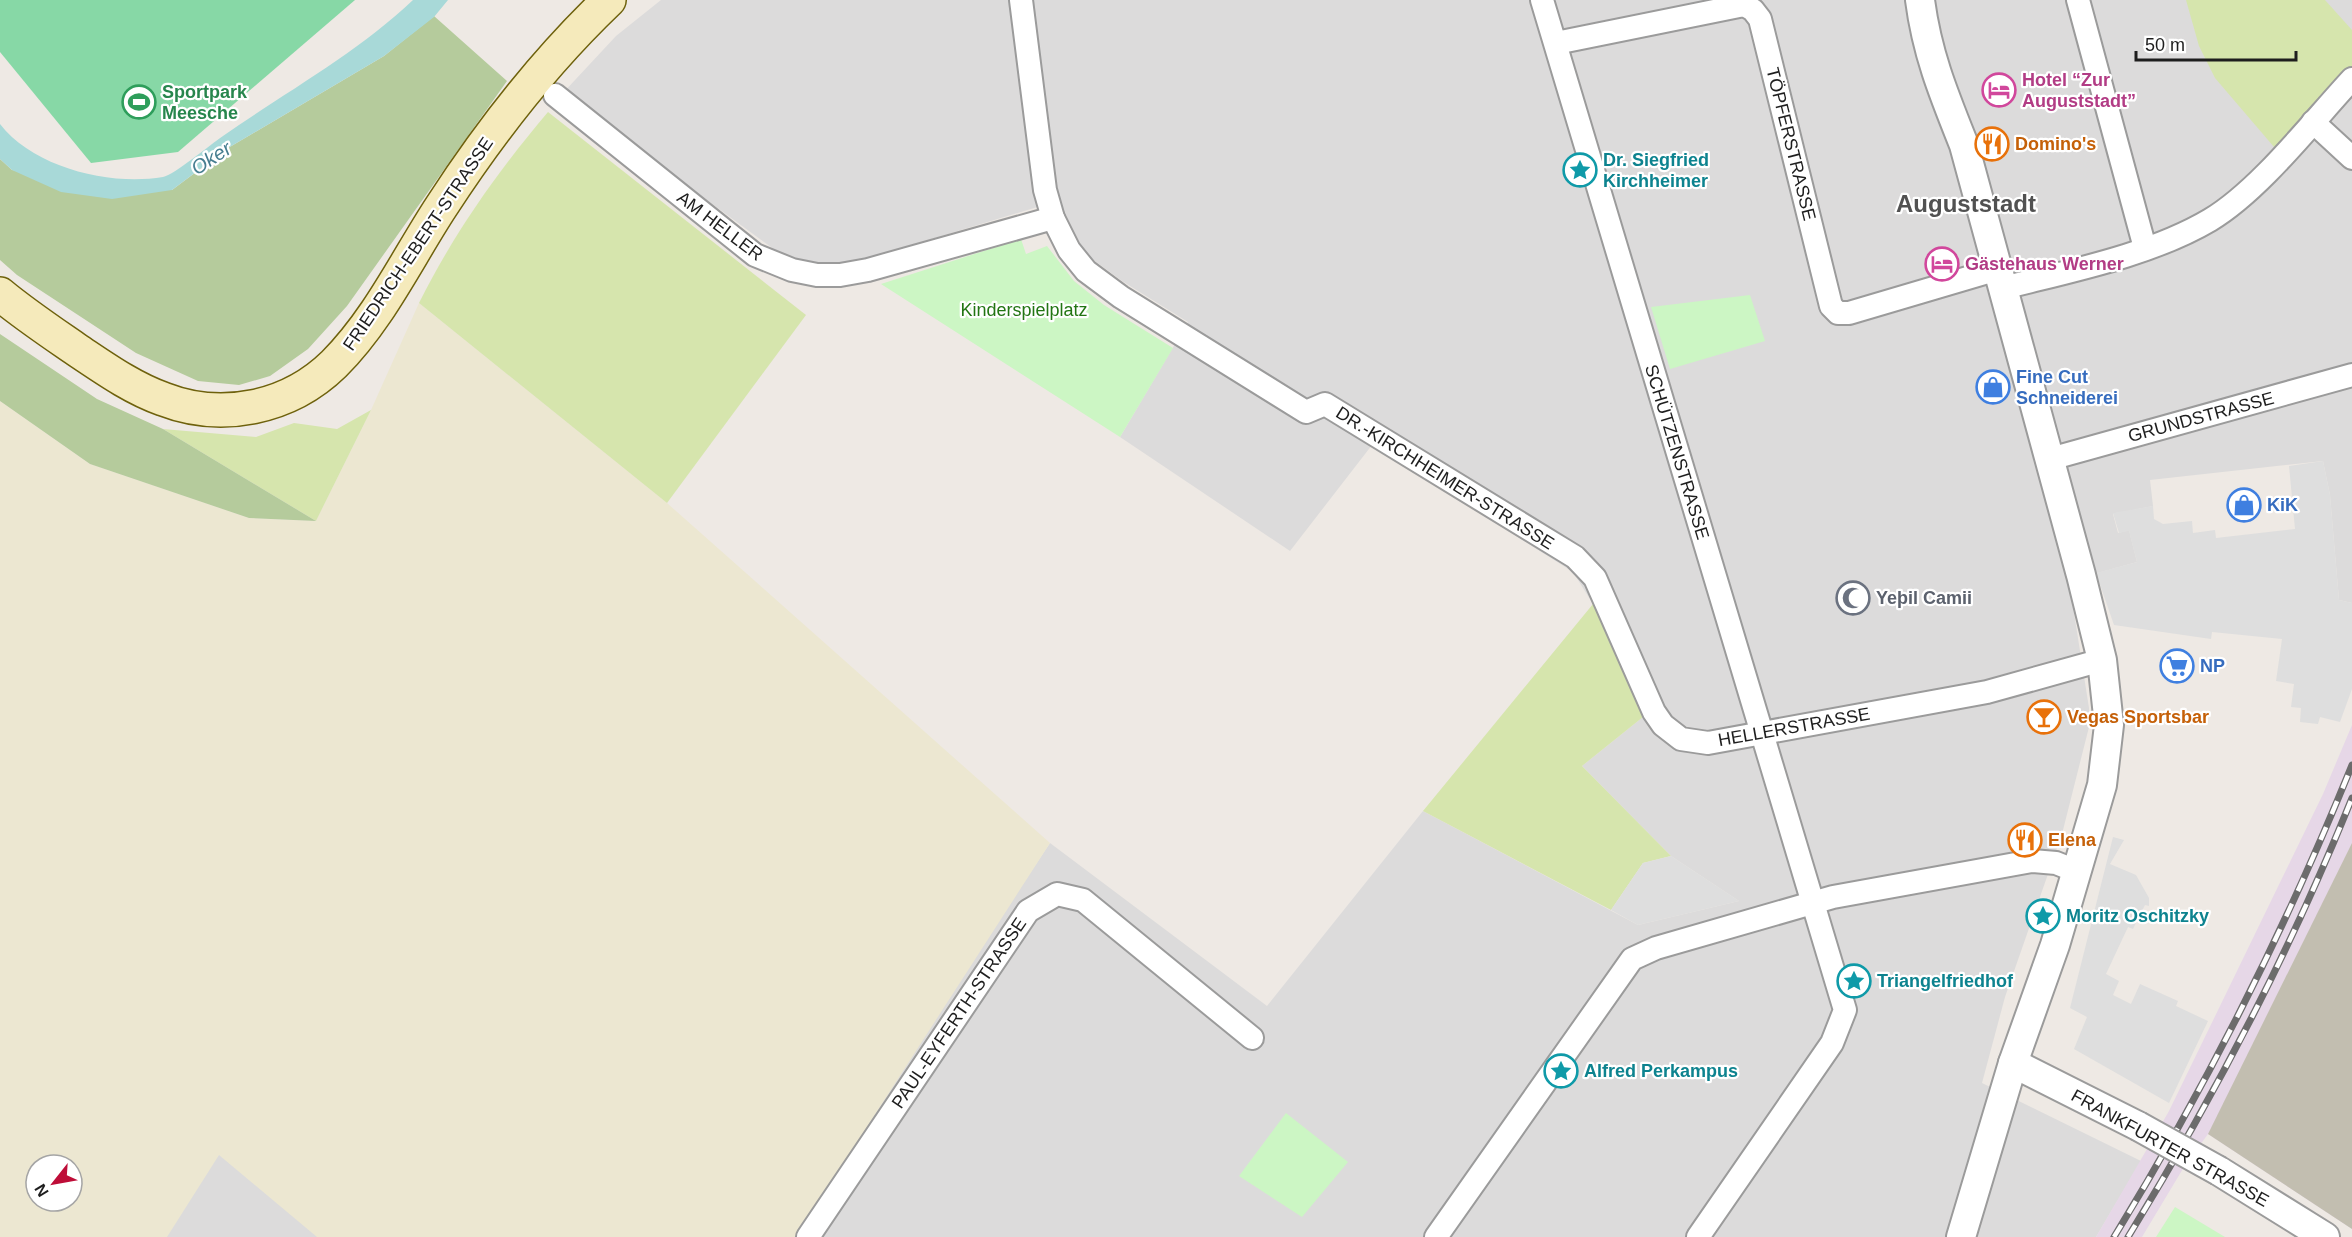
<svg xmlns="http://www.w3.org/2000/svg" width="2352" height="1237" font-family="Arial,sans-serif">
	<style>
		.residential { fill: #dcdbdb }
		.industrial { fill: #e6d7e7 }
		.construction { fill: #c2beb0 }
		.farmland { fill: #ece7d1; fill-rule: evenodd }
		.grass { fill: #d6e5ad }
		.forest { fill: #b5cb9c }
		.park { fill: #ccf6c4 }
		.pitch { fill: #87d8a6 }
		.parking { fill: #dedede }
		.water { fill: #a8d9d8 }
		.lines { fill: none; stroke-linecap: round; stroke-linejoin: round }
		.minor-casing { stroke: #9b9b9b; stroke-width: 26 }
		.tertiary-casing { stroke: #9b9b9b; stroke-width: 32 }
		.secondary-casing { stroke: #6e610c; stroke-width: 36 }
		.minor { stroke: #fff; stroke-width: 22 }
		.tertiary { stroke: #fff; stroke-width: 28 }
		.secondary { stroke: #f5eabb; stroke-width: 33 }
		.rail-casing { stroke: #6c6c6c; stroke-width: 7 }
		.rail { stroke: #fff; stroke-width: 4.5; stroke-dasharray: 14; stroke-linecap: butt }
		.tertiary-bridge-casing { stroke: #9b9b9b; stroke-width: 32; stroke-linecap: butt }
		.tertiary-bridge { stroke: #fff; stroke-width: 28 }
		.labels { text-anchor: middle; stroke-width: 4.5; stroke-linejoin: round; paint-order: stroke }
		.hotel-label { font-size: 18px; font-weight: bold; fill: #b23c85; stroke: #fff; text-anchor: start }
		.leisure-label { font-size: 18px; font-weight: bold; fill: #27864d; stroke: #fff; text-anchor: start }
		.street-label { font-size: 18px; fill: #1e1e1e; stroke: #fff }
		.food-label { font-size: 18px; font-weight: bold; fill: #c56008; stroke: #fff; text-anchor: start }
		.culture-label { font-size: 18px; font-weight: bold; fill: #0d838f; stroke: #fff; text-anchor: start }
		.park-label { font-size: 18px; fill: #227513; stroke: #fff }
		.shop-label { font-size: 18px; font-weight: bold; fill: #366cbe; stroke: #fff; text-anchor: start }
		.worship-label { font-size: 18px; font-weight: bold; fill: #5b616d; stroke: #fff; text-anchor: start }
		.water-label { font-size: 20px; font-style: italic; fill: #477e90; stroke: #fff }
		.district-label { font-size: 24px; font-weight: bold; fill: #515151; stroke: #fff }
	</style>
	<rect width="100%" height="100%" fill="#eee9e4"/>
	<!-- residential -->
	<g class="residential">
		<polygon points="661,0 2352,0 2352,603 2339,600 2330,495 2323,461 2150,480 2153,506 2113,514 2118,533 2129,530 2137,562 2069,581 2089,708 2089,727 2062,834 2005,997 1982,1083 2141,1161 2096,1237 787,1237 1050,843 1267,1006 1423,811 1638,925 1739,901 1671,856 1582,766 1643,717 1593,604 1573,572 1372,445 1290,551 1120,437 1188,322 1122,281 1088,256 1066,230 1057,201 829,270 790,261 562,94 616,36"/>
		<polygon points="219,1145 333,1237 162,1237"/>
	</g>
	<!-- industrial -->
	<polygon class="industrial" points="2352,725 2352,1229 2208,1134 2184,1167 2142,1237 2096,1237 2169,1111 2323,794"/>
	<!-- construction -->
	<polygon class="construction" points="2352,843 2352,1229 2208,1134"/>
	<!-- farmland -->
	<path class="farmland" d="M 419,303 L 667,503 L 1050,843 L 796,1237 L 317,1237 L 219,1155 L 167,1237 L 0,1237 L 0,401 L 90,464 L 249,518 L 316,521 L 371,410 ZM 36,1165 L 72,1165 L 72,1201 L 36,1201 Z"/>
	<!-- grass -->
	<g class="grass">
		<polygon points="2186,0 2325,0 2352,30 2352,73 2280,154 2215,78 2199,46"/>
		<path d="M 548,112 L 806,315 L 667,503 L 419,303 C 454,233 498,171 548,112 Z"/>
		<polygon points="371,410 316,521 163,429 256,437 294,423 337,429"/>
		<polygon points="1593,604 1643,717 1582,766 1671,856 1643,863 1611,910 1423,811"/>
	</g>
	<!-- forest -->
	<g class="forest">
		<polygon points="434,16 507,81 347,306 308,349 270,376 239,385 198,381 136,353 17,275 0,260 0,159 12,170 172,190 228,148 384,56"/>
		<polygon points="0,334 97,399 163,429 316,521 249,518 90,464 0,401"/>
	</g>
	<!-- park -->
	<g class="park">
		<polygon points="1021,239 1026,254 1047,246 1074,281 1104,305 1173,348 1120,437 881,284"/>
		<polygon points="1750,295 1765,341 1670,369 1651,307"/>
		<polygon points="1286,1113 1348,1162 1302,1217 1239,1176"/>
		<polygon points="2175,1207 2225,1237 2156,1237"/>
	</g>
	<!-- pitch -->
	<polygon class="pitch" points="0,0 355,0 178,152 91,163 0,52"/>
	<!-- parking -->
	<g class="parking">
		<polygon points="2323,461 2330,495 2339,600 2352,603 2352,689 2340,722 2320,717 2318,724 2300,722 2301,708 2291,707 2294,684 2276,681 2282,639 2212,632 2211,639 2114,625 2096,573 2137,562 2129,531 2119,533 2113,513 2153,506 2154,519 2163,524 2192,521 2193,533 2215,530 2216,538 2295,529 2289,466"/>
		<polygon points="2113,837 2124,840 2110,864 2136,875 2149,898 2149,906 2145,905 2133,929 2128,927 2106,974 2119,981 2113,995 2131,1004 2140,984 2178,1001 2176,1006 2208,1021 2169,1103 2074,1049 2087,1017 2070,1008"/>
		<polygon points="1671,856 1739,901 1638,925 1611,910 1643,863"/>
	</g>
	<!-- water -->
	<path class="water" d="M 413,0 L 448,0 L 434,17 L 384,56 L 228,148 L 172,190 L 112,199 L 61,192 L 12,170 L 0,159 L 0,124 C 34,168 110,186 163,177 C 174,175 211,144 223,136 C 286,92 357,53 413,0 Z"/>
	<g class="lines">
		<defs>
			<g id="minor">
				<polyline points="1021,0 1045,190 1053,218 1069,250 1086,271 1121,297 1306,412 1325,404 1575,557 1595,578 1654,712 1663,725 1681,739 1708,743 1987,692 2102,660"/>
				<polyline points="1542,0 1845,1010 1832,1043 1698,1237"/>
				<polyline points="2078,0 2145,248"/>
				<polyline points="1556,43 1744,5 1753,10 1760,19 1831,306 1838,313 1849,313 1998,269"/>
				<polyline points="555,95 755,255 792,270 817,275 840,275 868,270 1053,218"/>
				<polyline points="2313,122 2352,158"/>
				<path d="M 2003,288 C 2070,271 2151,255 2210,220 C 2260,190 2312,122 2352,79"/>
				<polyline points="2050,459 2352,375"/>
				<polyline points="808,1237 1028,911 1057,894 1083,900 1252,1038"/>
				<polyline points="1436,1237 1632,959 1656,948 1833,897 2032,861 2056,863 2076,871"/>
			</g>
			<g id="tertiary">
				<path d="M 1920,0 C 1927,54 1944,95 1964,145 L 2081,575 L 2102,660 L 2109,725 L 2102,785 L 2055,945 L 2013,1063 L 1961,1237"/>
				<polyline points="2013,1063 2138,1126"/>
				<polyline points="2219,1171 2325,1237"/>
			</g>
			<path id="secondary" d="M 0,294 C 24,314 51,332 77,350 C 104,368 132,388 163,399 C 222,422 289,408 334,364 C 379,319 407,259 441,207 C 489,133 545,61 609,0"/>
		</defs>
		<!-- minor casing -->
		<use href="#minor" class="minor-casing"/>
		<!-- tertiary casing -->
		<use href="#tertiary" class="tertiary-casing"/>
		<!-- secondary casing -->
		<use href="#secondary" class="secondary-casing"/>
		<!-- minor -->
		<use href="#minor" class="minor"/>
		<!-- tertiary -->
		<use href="#tertiary" class="tertiary"/>
		<!-- secondary -->
		<use href="#secondary" class="secondary"/>
		<defs>
			<g id="rail">
				<path d="M 2114,1237 C 2206,1087 2286,928 2352,765"/>
				<path d="M 2128,1237 C 2214,1097 2291,950 2352,798"/>
			</g>
		</defs>
		<!-- rail casing -->
		<use href="#rail" class="rail-casing"/>
		<!-- rail -->
		<use href="#rail" class="rail"/>
		<defs>
			<polyline id="tertiary-bridge" points="2138,1126 2219,1171"/>
		</defs>
		<!-- tertiary-bridge casing -->
		<use href="#tertiary-bridge" class="tertiary-bridge-casing"/>
		<!-- tertiary-bridge -->
		<use href="#tertiary-bridge" class="tertiary-bridge"/>
	</g>
	<!-- icons -->
	<defs>
		<symbol id="hotel-ring" viewBox="-11 -11 22 22"><circle r="9.5" fill="#fff" stroke="#d1479c" stroke-width="1.5"/><path d="M-6-4.5h1.5V1H6V5H4.5V3h-9V5H-6ZM-4 0a1.8 1.8 0 1 1 3.6 0ZM.5 0V-2.5h3Q6-2.5 6 0Z" fill="#d1479c"/></symbol>
		<symbol id="stadium-ring" viewBox="-11 -11 22 22"><circle r="9.5" fill="#fff" stroke="#2e9e5b" stroke-width="1.5"/><path d="M0-5a6.5 5 0 1 0 0 10a6.5 5 0 1 0 0-10ZM-3.5-1.8h7v3.6h-7Z" fill="#2e9e5b"/></symbol>
		<symbol id="restaurant-ring" viewBox="-11 -11 22 22"><circle r="9.5" fill="#fff" stroke="#e8710a" stroke-width="1.5"/><path d="M-5-6h1v4h1v-4h1v4h1v-4h1v5L-1.5 .5V6h-2V.5L-5-1ZM5-6V6H3V1.5H1.5Q1.5-4 5-6Z" fill="#e8710a"/></symbol>
		<symbol id="sight-ring" viewBox="-11 -11 22 22"><circle r="9.5" fill="#fff" stroke="#0f9aa8" stroke-width="1.5"/><path d="M0-6L1.8-2.2L6-1.7L2.9 1.2L3.7 5.4L0 3.3L-3.7 5.4L-2.9 1.2L-6-1.7L-1.8-2.2Z" fill="#0f9aa8"/></symbol>
		<symbol id="shop-ring" viewBox="-11 -11 22 22"><circle r="9.5" fill="#fff" stroke="#3f7fe0" stroke-width="1.5"/><path d="M-5-2.5h2.3a2.7 3.5 0 0 1 5.4 0H5L5.5 6h-11ZM-1.5-2.5h3a1.5 2.3 0 0 0-3 0Z" fill="#3f7fe0"/></symbol>
		<symbol id="mosque-ring" viewBox="-11 -11 22 22"><circle r="9.5" fill="#fff" stroke="#6b7280" stroke-width="1.5"/><path d="M3.5-4.9A6 6 0 1 0 3.5 4.9A5 5 0 1 1 3.5-4.9Z" fill="#6b7280"/></symbol>
		<symbol id="supermarket-ring" viewBox="-11 -11 22 22"><circle r="9.5" fill="#fff" stroke="#3f7fe0" stroke-width="1.5"/><path d="M-6-5.5h2.5l.6 2H6L4.5 2H-2.5L-4.4-4H-6ZM-1.5 3.2a1.3 1.3 0 1 0 .1 0ZM3 3.2a1.3 1.3 0 1 0 .1 0Z" fill="#3f7fe0"/></symbol>
		<symbol id="bar-ring" viewBox="-11 -11 22 22"><circle r="9.5" fill="#fff" stroke="#e8710a" stroke-width="1.5"/><path d="M-6-5H6L.8 .8V4.5H3.5V6h-7V4.5H-.8V.8Z" fill="#e8710a"/></symbol>
	</defs>
	<g fill-rule="evenodd">
		<use href="#hotel-ring" x="1980" y="71" width="38" height="38"/>
		<use href="#stadium-ring" x="120" y="83" width="38" height="38"/>
		<use href="#restaurant-ring" x="1973" y="125" width="38" height="38"/>
		<use href="#sight-ring" x="1561" y="151" width="38" height="38"/>
		<use href="#hotel-ring" x="1923" y="245" width="38" height="38"/>
		<use href="#shop-ring" x="1974" y="368" width="38" height="38"/>
		<use href="#shop-ring" x="2225" y="486" width="38" height="38"/>
		<use href="#mosque-ring" x="1834" y="579" width="38" height="38"/>
		<use href="#supermarket-ring" x="2158" y="647" width="38" height="38"/>
		<use href="#bar-ring" x="2025" y="698" width="38" height="38"/>
		<use href="#restaurant-ring" x="2006" y="821" width="38" height="38"/>
		<use href="#sight-ring" x="2024" y="897" width="38" height="38"/>
		<use href="#sight-ring" x="1835" y="962" width="38" height="38"/>
		<use href="#sight-ring" x="1542" y="1052" width="38" height="38"/>
	</g>
	<g class="labels">
		<!-- hotel labels -->
		<g class="hotel-label">
			<text x="2022" y="86">Hotel “Zur<tspan x="2022" dy="21">Auguststadt”</tspan></text>
			<text x="1965" y="270">Gästehaus Werner</text>
		</g>
		<!-- leisure labels -->
		<g class="leisure-label">
			<text x="162" y="98">Sportpark<tspan x="162" dy="21">Meesche</tspan></text>
		</g>
		<!-- street labels -->
		<g class="street-label">
			<text transform="translate(1791 144) rotate(76)" y="6">TÖPFERSTRASSE</text>
			<text transform="translate(720 226) rotate(37)" y="6">AM HELLER</text>
			<text transform="translate(418 244) rotate(-56)" y="6">FRIEDRICH-EBERT-STRASSE</text>
			<text transform="translate(2201 417) rotate(-15)" y="6">GRUNDSTRASSE</text>
			<text transform="translate(1677 452) rotate(73)" y="6">SCHÜTZENSTRASSE</text>
			<text transform="translate(1445 478) rotate(32)" y="6">DR.-KIRCHHEIMER-STRASSE</text>
			<text transform="translate(1794 727) rotate(-10)" y="6">HELLERSTRASSE</text>
			<text transform="translate(959 1013) rotate(-56)" y="6">PAUL-EYFERTH-STRASSE</text>
			<text transform="translate(2170 1148) rotate(29)" y="6">FRANKFURTER STRASSE</text>
		</g>
		<!-- food labels -->
		<g class="food-label">
			<text x="2015" y="150">Domino's</text>
			<text x="2067" y="723">Vegas Sportsbar</text>
			<text x="2048" y="846">Elena</text>
		</g>
		<!-- culture labels -->
		<g class="culture-label">
			<text x="1603" y="166">Dr. Siegfried<tspan x="1603" dy="21">Kirchheimer</tspan></text>
			<text x="2066" y="922">Moritz Oschitzky</text>
			<text x="1877" y="987">Triangelfriedhof</text>
			<text x="1584" y="1077">Alfred Perkampus</text>
		</g>
		<!-- park labels -->
		<g class="park-label">
			<text x="1024" y="316">Kinderspielplatz</text>
		</g>
		<!-- shop labels -->
		<g class="shop-label">
			<text x="2016" y="383">Fine Cut<tspan x="2016" dy="21">Schneiderei</tspan></text>
			<text x="2267" y="511">KiK</text>
			<text x="2200" y="672">NP</text>
		</g>
		<!-- worship labels -->
		<g class="worship-label">
			<text x="1876" y="604">Yeþil Camii</text>
		</g>
		<!-- water labels -->
		<g class="water-label">
			<text transform="translate(211 158) rotate(-33)" y="7">Oker</text>
		</g>
		<!-- district labels -->
		<g class="district-label">
			<text x="1966" y="212">Auguststadt</text>
		</g>
	</g>
	<!-- north arrow -->
	<g transform="translate(54 1183) rotate(239)"><circle r="28" fill="#ffffff" stroke="#a5a5a5" stroke-width="1.5"/>
	<path d="M0-4.5L10 22L0 15L-10 22Z" fill="#be0d38"/>
	<text y="-9" font-size="16" font-weight="bold" text-anchor="middle" fill="#1e1e1e">N</text>
	</g>
	<!-- scale -->
	<path d="M2136 51v9h160v-9" fill="none" stroke="#1e1e1e" stroke-width="3"/>
	<text x="2145" y="51" font-size="18" fill="#1e1e1e" stroke="#ffffff" stroke-width="4.5" paint-order="stroke">50 m</text>
</svg>
